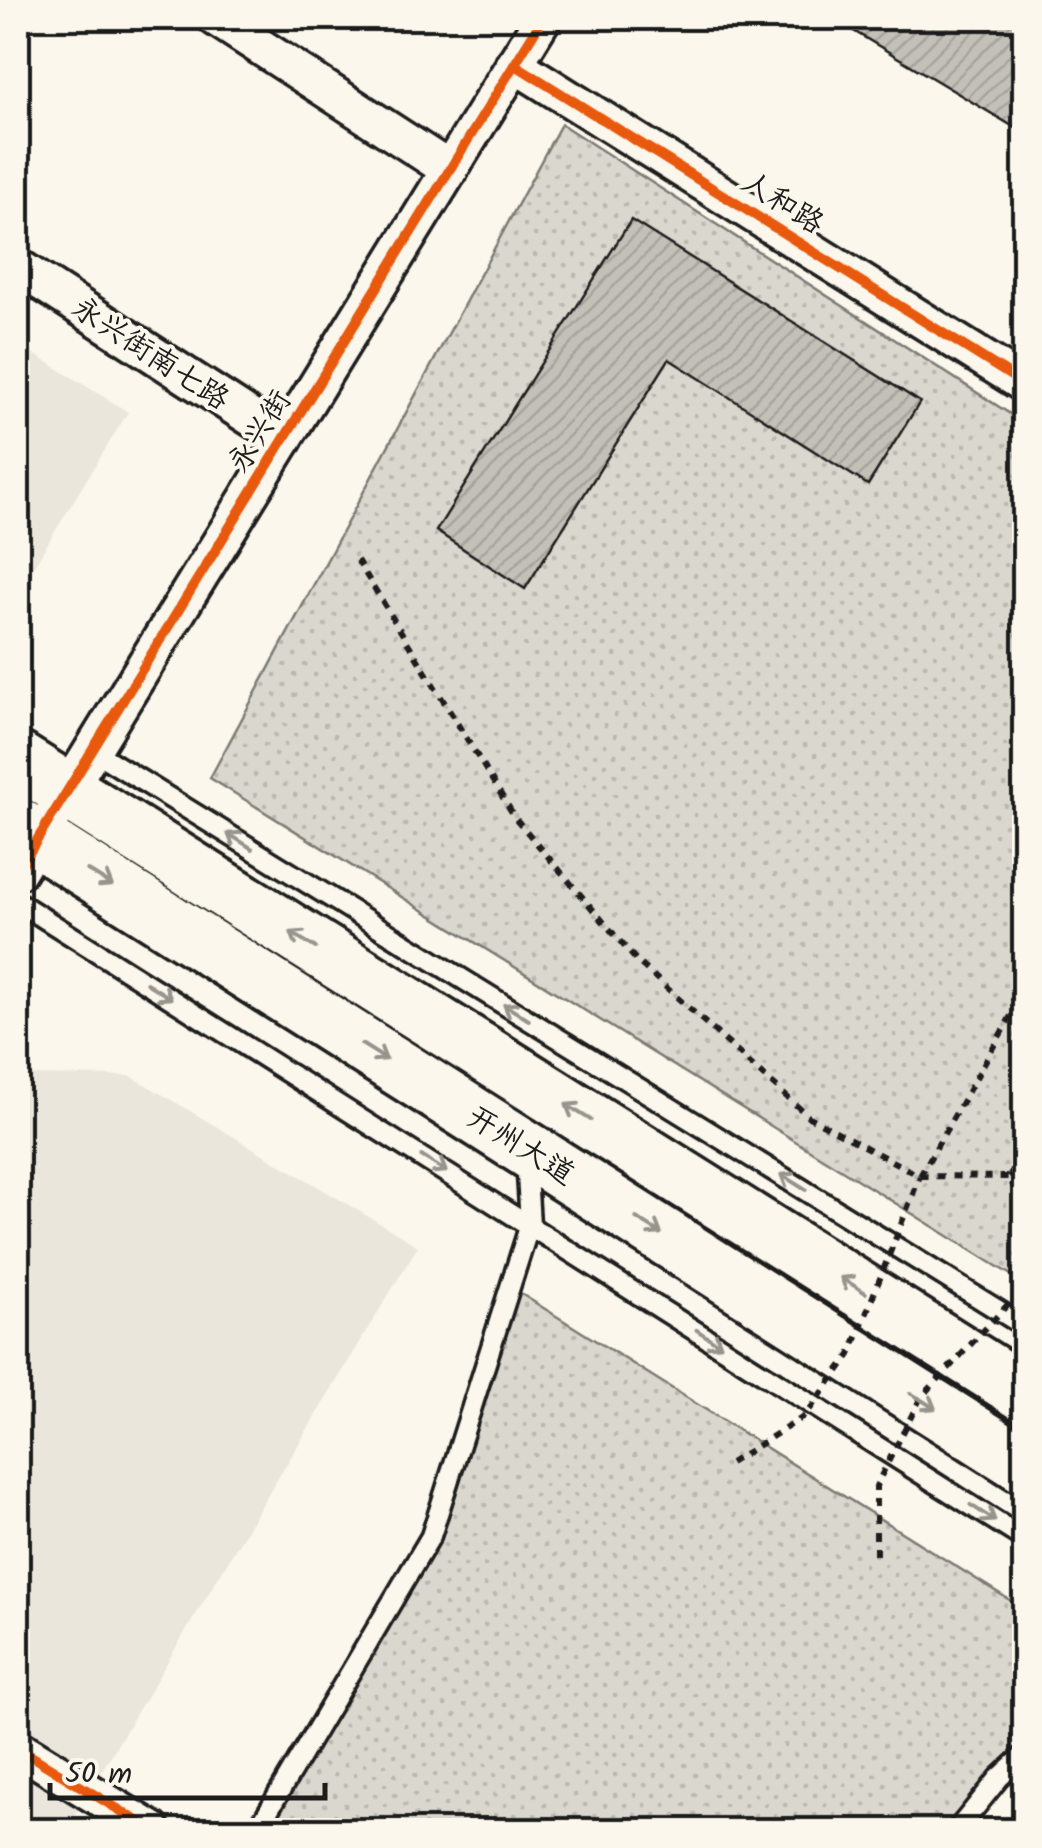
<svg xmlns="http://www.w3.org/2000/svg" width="1042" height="1848" font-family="Kalam,'LXGW WenKai TC',sans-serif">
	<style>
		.built { fill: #eae6dc }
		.park { fill: url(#park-dots); stroke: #7b7a75; stroke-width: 2.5 }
		.building { fill: url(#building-hatch); stroke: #1c1c1c; stroke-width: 2.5 }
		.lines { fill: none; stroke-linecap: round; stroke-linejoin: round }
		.service-casing { stroke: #1c1c1c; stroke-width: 25 }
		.minor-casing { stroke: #1c1c1c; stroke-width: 42 }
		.trunk-casing { stroke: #1c1c1c; stroke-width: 62 }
		.path { stroke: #1c1c1c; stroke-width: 6; stroke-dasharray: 8 8; stroke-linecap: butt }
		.service { stroke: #fbf7ec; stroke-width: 18 }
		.minor { stroke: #fbf7ec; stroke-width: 35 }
		.trunk { stroke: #fbf7ec; stroke-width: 55 }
		.path-bridge { stroke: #1c1c1c; stroke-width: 6; stroke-dasharray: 8 8; stroke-linecap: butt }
		.cycleway-casing { stroke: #fbf7ec; stroke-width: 16 }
		.cycleway { stroke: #e8590c; stroke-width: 10 }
		.oneway { stroke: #97948e }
		.labels { text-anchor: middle; stroke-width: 8; stroke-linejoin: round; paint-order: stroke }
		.street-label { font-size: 30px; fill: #1c1c1c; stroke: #fbf7ec }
	</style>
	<defs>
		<pattern id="park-dots" width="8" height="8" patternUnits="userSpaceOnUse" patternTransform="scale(2.5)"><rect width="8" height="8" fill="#dad7ce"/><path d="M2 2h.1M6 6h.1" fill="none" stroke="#bab8b0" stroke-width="1.8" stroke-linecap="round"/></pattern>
		<pattern id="building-hatch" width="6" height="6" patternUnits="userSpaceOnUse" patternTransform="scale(2.5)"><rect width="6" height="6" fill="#c3c0b8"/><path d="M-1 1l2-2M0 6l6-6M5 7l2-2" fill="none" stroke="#a7a49e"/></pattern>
	</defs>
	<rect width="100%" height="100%" fill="#fbf7ec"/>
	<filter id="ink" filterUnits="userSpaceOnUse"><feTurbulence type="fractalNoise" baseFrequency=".01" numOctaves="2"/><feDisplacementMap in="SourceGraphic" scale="20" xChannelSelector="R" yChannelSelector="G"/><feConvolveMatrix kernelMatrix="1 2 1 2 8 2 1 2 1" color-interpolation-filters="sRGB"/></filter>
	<g filter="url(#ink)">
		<!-- built -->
		<g class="built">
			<polygon points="18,344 128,412 18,592"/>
			<polygon points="18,1075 131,1076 418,1246 66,1830 18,1830"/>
		</g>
		<!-- park -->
		<g class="park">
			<polygon points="561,124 1024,423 1024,1283 210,778"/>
			<polygon points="510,1287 1024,1609 1024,1755 957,1830 257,1830 431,1536"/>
		</g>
		<!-- building -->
		<g class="building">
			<polygon points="832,18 1024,18 1024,133"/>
			<polygon points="631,220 920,402 868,485 669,359 525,589 436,531"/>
		</g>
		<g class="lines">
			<defs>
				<g id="service">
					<polyline points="92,750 1024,1326"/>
					<polyline points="18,902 1024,1539"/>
					<polyline points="257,1830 431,1536 530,1224 526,1158"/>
					<polyline points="957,1830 999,1778 1024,1755"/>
				</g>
				<g id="minor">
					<polyline points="216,18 450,170"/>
					<polyline points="514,64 1024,384"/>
					<polyline points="18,267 284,439"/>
					<polyline points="18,871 543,18"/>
					<polyline points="18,1748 152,1830"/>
				</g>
				<g id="trunk">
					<polyline points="18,760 1024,1393"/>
					<polyline points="18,826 1024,1465"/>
				</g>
			</defs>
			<!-- service casing -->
			<use href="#service" class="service-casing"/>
			<!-- minor casing -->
			<use href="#minor" class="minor-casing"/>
			<!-- trunk casing -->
			<use href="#trunk" class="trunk-casing"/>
			<!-- path -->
			<g class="path">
				<polyline points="357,560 516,819 636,960 809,1117 920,1176 1009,1177 1024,1208"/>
				<polyline points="920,1176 1024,993"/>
				<polyline points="1009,1177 1024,1152"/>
			</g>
			<!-- service -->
			<use href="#service" class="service"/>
			<!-- minor -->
			<use href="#minor" class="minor"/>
			<!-- trunk -->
			<use href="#trunk" class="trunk"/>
			<!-- path-bridge -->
			<g class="path-bridge">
				<polyline points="730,1463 805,1416 850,1355 920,1176"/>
				<polyline points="876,1555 876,1486 920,1399 1024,1287"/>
			</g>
			<defs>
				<g id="cycleway">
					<polyline points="514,64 1024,384"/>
					<polyline points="18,871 543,18"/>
					<polyline points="18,1748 152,1830"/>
				</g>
			</defs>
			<!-- cycleway casing -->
			<use href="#cycleway" class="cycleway-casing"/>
			<!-- cycleway -->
			<use href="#cycleway" class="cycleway"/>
		</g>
		<!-- one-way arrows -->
		<defs><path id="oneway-shaft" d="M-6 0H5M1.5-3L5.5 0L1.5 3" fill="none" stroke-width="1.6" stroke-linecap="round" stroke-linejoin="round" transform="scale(2.5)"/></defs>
		<g class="oneway">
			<use href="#oneway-shaft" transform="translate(240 841) rotate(-148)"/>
			<use href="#oneway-shaft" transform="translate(100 878) rotate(32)"/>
			<use href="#oneway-shaft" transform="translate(303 940) rotate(-148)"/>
			<use href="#oneway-shaft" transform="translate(159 991) rotate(32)"/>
			<use href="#oneway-shaft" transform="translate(516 1012) rotate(-148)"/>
			<use href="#oneway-shaft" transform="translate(374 1052) rotate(32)"/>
			<use href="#oneway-shaft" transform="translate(578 1112) rotate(-148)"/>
			<use href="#oneway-shaft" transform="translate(434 1164) rotate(32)"/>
			<use href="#oneway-shaft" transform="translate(793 1182) rotate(-148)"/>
			<use href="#oneway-shaft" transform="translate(649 1226) rotate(32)"/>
			<use href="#oneway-shaft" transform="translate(853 1285) rotate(-148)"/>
			<use href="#oneway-shaft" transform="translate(709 1338) rotate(33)"/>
			<use href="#oneway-shaft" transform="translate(923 1401) rotate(32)"/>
			<use href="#oneway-shaft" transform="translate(983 1513) rotate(33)"/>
		</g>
	</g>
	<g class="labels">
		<!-- street labels -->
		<g class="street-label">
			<text transform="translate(783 202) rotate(32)" y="10">人和路</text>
			<text transform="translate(151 353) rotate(33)" y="10">永兴街南七路</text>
			<text transform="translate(259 431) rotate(-58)" y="10">永兴街</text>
			<text transform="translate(521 1145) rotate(32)" y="10">开州大道</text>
		</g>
	</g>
	<!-- margin -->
	<rect width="1042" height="1848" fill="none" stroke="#fbf7ec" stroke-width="60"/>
	<rect x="30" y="30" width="982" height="1788" fill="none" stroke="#1c1c1c" stroke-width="4" filter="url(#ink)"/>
	<!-- scale -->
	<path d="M50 1783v15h275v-15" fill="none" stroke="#1c1c1c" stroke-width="5"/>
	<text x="65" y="1783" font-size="30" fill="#1c1c1c" stroke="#fbf7ec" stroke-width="8" paint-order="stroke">50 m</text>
</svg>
